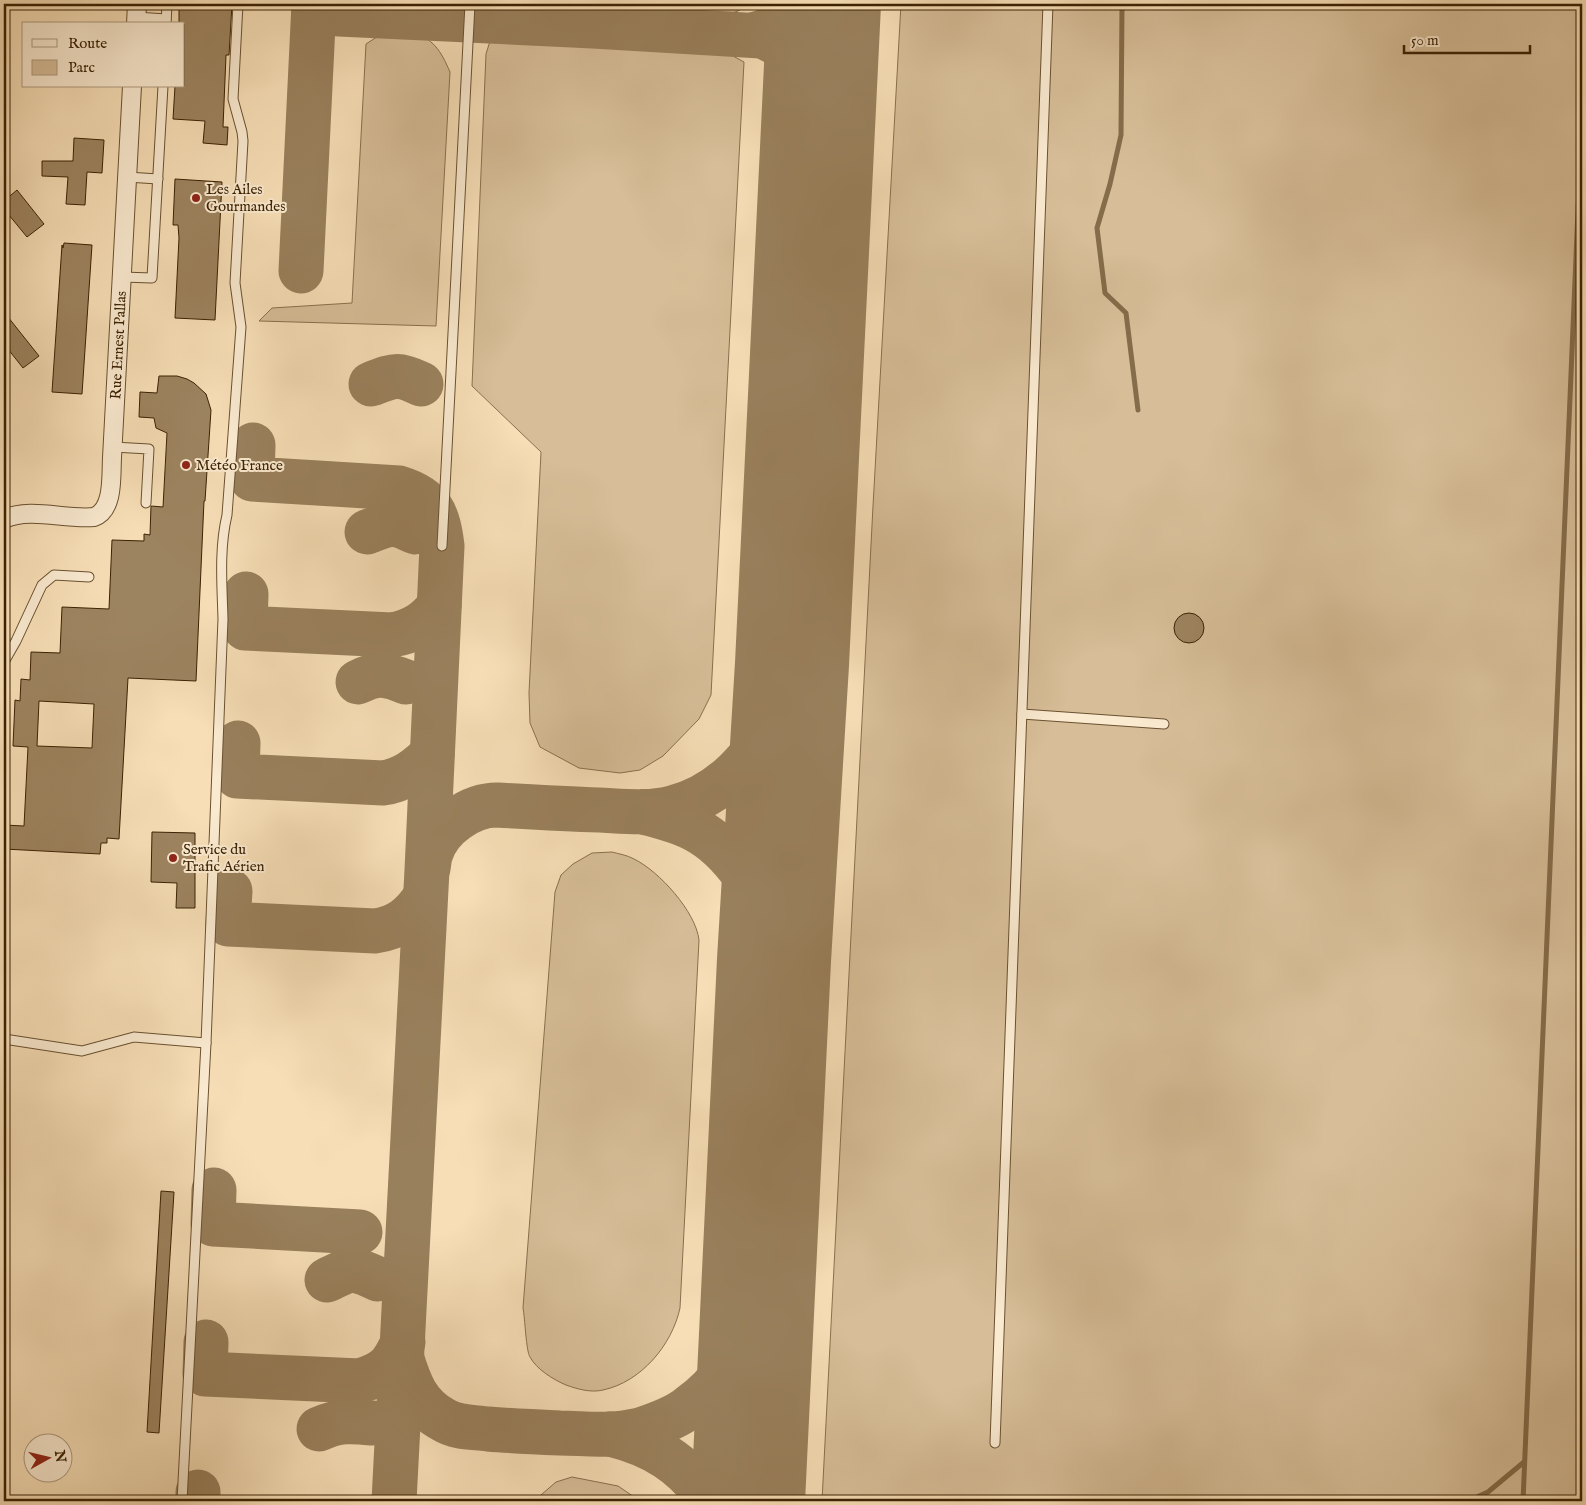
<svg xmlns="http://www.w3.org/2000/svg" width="1586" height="1505" font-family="'IM FELL English',serif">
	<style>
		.green { fill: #d7be98; stroke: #89704e }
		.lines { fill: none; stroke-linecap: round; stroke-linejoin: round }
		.stream { stroke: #856c4a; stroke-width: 5 }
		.taxiway { stroke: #99805c; stroke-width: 45 }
		.runway { stroke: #99805c; stroke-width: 114 }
		.building { fill: #9d8460; stroke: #3b2203; fill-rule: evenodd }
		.service-casing { stroke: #6a5130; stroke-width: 11 }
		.minor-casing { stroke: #6a5130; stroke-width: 20 }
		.service { stroke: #faead0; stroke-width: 9 }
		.minor { stroke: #faead0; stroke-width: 18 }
		.poi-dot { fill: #8f2418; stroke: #faead0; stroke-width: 2 }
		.labels { text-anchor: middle; stroke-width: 4; stroke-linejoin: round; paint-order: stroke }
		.poi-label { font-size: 15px; fill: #3b2203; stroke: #faead0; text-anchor: start }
		.street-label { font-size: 15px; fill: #3b2203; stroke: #faead0 }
	</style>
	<rect width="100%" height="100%" fill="#f7deb6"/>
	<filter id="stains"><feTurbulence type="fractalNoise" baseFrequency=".004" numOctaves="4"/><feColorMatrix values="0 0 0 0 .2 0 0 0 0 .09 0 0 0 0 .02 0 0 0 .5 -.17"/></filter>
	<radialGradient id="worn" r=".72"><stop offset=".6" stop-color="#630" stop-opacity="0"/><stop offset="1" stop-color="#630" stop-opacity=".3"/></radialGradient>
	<!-- green -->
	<g class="green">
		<polygon points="494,4 748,4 738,11 726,15 603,14 503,8"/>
		<polygon points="901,4 1582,4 1582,1501 822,1501 873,506"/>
		<path d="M 410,30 C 434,40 440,49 450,72 L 436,326 L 259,321 L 272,308 L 352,303 L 366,44 L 386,31 Z"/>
		<polygon points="507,34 689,47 733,56 744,62 711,695 699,719 663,756 640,770 620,773 579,768 540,747 530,723 529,693 541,452 472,386 486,54 490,41"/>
		<path d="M 612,852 C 619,854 627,855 634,859 C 659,871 696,912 699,940 L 680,1308 C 672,1345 641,1382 603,1390 C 591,1393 577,1389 566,1385 C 554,1380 536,1369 530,1357 C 526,1351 525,1318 523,1308 L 555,892 L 561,875 L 573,864 L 592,853 Z"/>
		<polygon points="572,1477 618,1486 640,1501 534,1501 556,1482"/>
	</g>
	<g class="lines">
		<!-- stream -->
		<g class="stream">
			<polyline points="1122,4 1121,135 1110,184 1097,228 1105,293 1126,313 1138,410"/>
			<polyline points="1581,4 1582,9"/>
			<polyline points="1468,1501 1488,1492 1524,1462"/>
			<polyline points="1523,1501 1580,163 1582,158"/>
		</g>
		<!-- taxiway -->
		<g class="taxiway">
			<path d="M 320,4 L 332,12 L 339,14 L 593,26 L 761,36 C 805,51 815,84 818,127"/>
			<path d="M 753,35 C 774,29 792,21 807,4"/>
			<polyline points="301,271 314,4"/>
			<path d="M 371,384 C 395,375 398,373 421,384"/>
			<path d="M 253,445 L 252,479 L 399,488 C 432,498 438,514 442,546 L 427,870 L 394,1501"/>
			<path d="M 367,532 C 390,523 393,521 415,532"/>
			<path d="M 246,594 L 245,628 L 392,635 C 411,632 427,623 439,606"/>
			<path d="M 358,682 C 378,672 386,674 406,682"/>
			<path d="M 238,743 L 237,776 L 383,783 C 404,780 417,769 432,755"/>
			<path d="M 644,812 C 658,816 674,820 688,826 C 725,842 759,887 768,926 C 771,937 772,949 774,960"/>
			<path d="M 428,868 C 429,863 429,858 431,853 C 439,827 470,805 497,805 C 531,807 565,809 599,810 C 623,811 648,814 672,808 C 722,796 759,754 780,708 C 787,695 789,679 792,664"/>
			<path d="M 230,891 L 228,924 L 375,931 C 398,928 413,916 425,897"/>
			<polyline points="214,1190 213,1224 360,1232"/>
			<path d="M 327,1280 C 352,1268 352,1267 378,1279"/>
			<path d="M 206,1342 L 205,1374 L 360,1381 C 386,1373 392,1366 403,1342"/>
			<path d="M 401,1356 C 409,1383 417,1406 444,1420 C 457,1428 473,1427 488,1429 C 512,1431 536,1432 560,1433 C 576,1433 593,1435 610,1434 C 619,1434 630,1432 640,1430 C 655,1425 675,1418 688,1408 C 725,1382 740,1351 758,1311"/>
			<path d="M 319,1429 C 339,1420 350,1421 372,1423"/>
			<path d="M 610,1434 C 654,1445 684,1463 710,1501"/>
			<polyline points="198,1501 198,1492"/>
		</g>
		<!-- runway -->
		<polyline class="runway" points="748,1501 774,960 792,664 824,4"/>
	</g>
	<!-- building -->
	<g class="building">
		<polygon points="179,4 232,4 229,55 226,55 223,127 228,127 227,145 203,143 205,121 173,119 175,86 184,86 184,24 179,24"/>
		<polygon points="74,138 104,140 102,173 87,172 85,205 66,204 68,177 42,176 42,161 73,161"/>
		<polygon points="175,179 222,182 215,320 175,318 179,238 178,225 173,225"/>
		<polygon points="17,190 44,224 27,237 4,209 4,201"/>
		<polygon points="64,243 92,245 82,394 52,392 62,245 63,248"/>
		<polygon points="4,312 39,356 23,368 4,344"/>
		<path d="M 159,376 L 177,376 L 187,379 L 194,383 L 206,394 L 211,410 L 205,501 L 204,501 L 196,681 L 128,678 L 119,839 L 107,838 L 107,843 L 101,843 L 100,854 L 4,849 L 4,825 L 24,826 L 28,747 L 13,746 L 15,700 L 20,701 L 21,679 L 30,680 L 31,652 L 60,653 L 62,607 L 109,609 L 112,540 L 144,541 L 144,534 L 150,535 L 151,506 L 163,507 L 167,433 L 156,428 L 154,418 L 139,417 L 140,392 L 157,393 ZM 39,701 L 94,704 L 92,748 L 37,746 Z"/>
		<circle cx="1189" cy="628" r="15"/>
		<polygon points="152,832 195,833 195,908 176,908 177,883 151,882"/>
		<polygon points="161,1191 174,1192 159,1433 147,1432"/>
	</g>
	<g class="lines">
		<defs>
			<g id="service">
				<polyline points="136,17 166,19"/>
				<polyline points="166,24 167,4"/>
				<polyline points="127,177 158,179"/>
				<polyline points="122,277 152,278 163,86"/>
				<polyline points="113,447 149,449 146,503"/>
				<polyline points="442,546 470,4"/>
				<polyline points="4,662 16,641 42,585 54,575 89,577"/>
				<polyline points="1022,714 1164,724"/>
				<polyline points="4,1039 82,1051 134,1037 206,1043"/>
				<polyline points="995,1443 1048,4"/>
				<path d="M 182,1501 L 206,1043 L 223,619 C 222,584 219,549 227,515 L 241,327 L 235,283 L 243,141 L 242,132 L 233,99 L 238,4"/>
			</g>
			<g id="minor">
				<polyline points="136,24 137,4"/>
				<path id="s1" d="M 4,519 C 31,507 65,520 94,517 C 114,510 111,476 112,458 L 132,86"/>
			</g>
		</defs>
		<!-- service casing -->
		<use href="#service" class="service-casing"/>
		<!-- minor casing -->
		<use href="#minor" class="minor-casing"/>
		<!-- service -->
		<use href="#service" class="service"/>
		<!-- minor -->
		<use href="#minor" class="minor"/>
	</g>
	<!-- markers -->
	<g class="poi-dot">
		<circle cx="196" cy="198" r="5"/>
		<circle cx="186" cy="465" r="5"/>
		<circle cx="173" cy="858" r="5"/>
	</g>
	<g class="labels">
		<!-- poi labels -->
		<g class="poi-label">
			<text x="206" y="194">Les Ailes<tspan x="206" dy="17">Gourmandes</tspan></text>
			<text x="196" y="470">Météo France</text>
			<text x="183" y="854">Service du<tspan x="183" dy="17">Trafic Aérien</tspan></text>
		</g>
		<!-- street labels -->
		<g class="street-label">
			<text dy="5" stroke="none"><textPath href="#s1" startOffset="269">Rue Ernest Pallas</textPath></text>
		</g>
	</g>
	<!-- margin -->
	<rect width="1586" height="1505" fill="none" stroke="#f7deb6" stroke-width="20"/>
	<rect x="5" y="5" width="1576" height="1495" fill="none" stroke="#3b2203" stroke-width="2.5"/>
	<rect x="10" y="10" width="1566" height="1485" fill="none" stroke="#3b2203"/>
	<!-- legend -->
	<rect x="22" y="22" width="162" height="65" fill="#faead0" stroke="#ae9a7e"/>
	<rect x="32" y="39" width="25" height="8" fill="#faead0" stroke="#ae9a7e"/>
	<text x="68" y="48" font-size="15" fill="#3b2203">Route</text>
	<rect x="32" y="60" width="25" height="15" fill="#d7be98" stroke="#ae9a7e"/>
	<text x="68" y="72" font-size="15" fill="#3b2203">Parc</text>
	<!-- north arrow -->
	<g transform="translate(48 1458) rotate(82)"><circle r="24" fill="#faead0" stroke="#ae9a7e"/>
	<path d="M0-4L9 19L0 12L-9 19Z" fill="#8f2418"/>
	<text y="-8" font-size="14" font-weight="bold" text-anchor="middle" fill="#3b2203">N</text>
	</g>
	<!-- scale -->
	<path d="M1404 45v8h126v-8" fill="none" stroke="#3b2203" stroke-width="2.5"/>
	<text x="1411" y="45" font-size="15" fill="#3b2203" stroke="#faead0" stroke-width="4" paint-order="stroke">50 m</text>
	<rect width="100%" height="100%" filter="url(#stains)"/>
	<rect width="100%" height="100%" fill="url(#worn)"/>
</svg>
